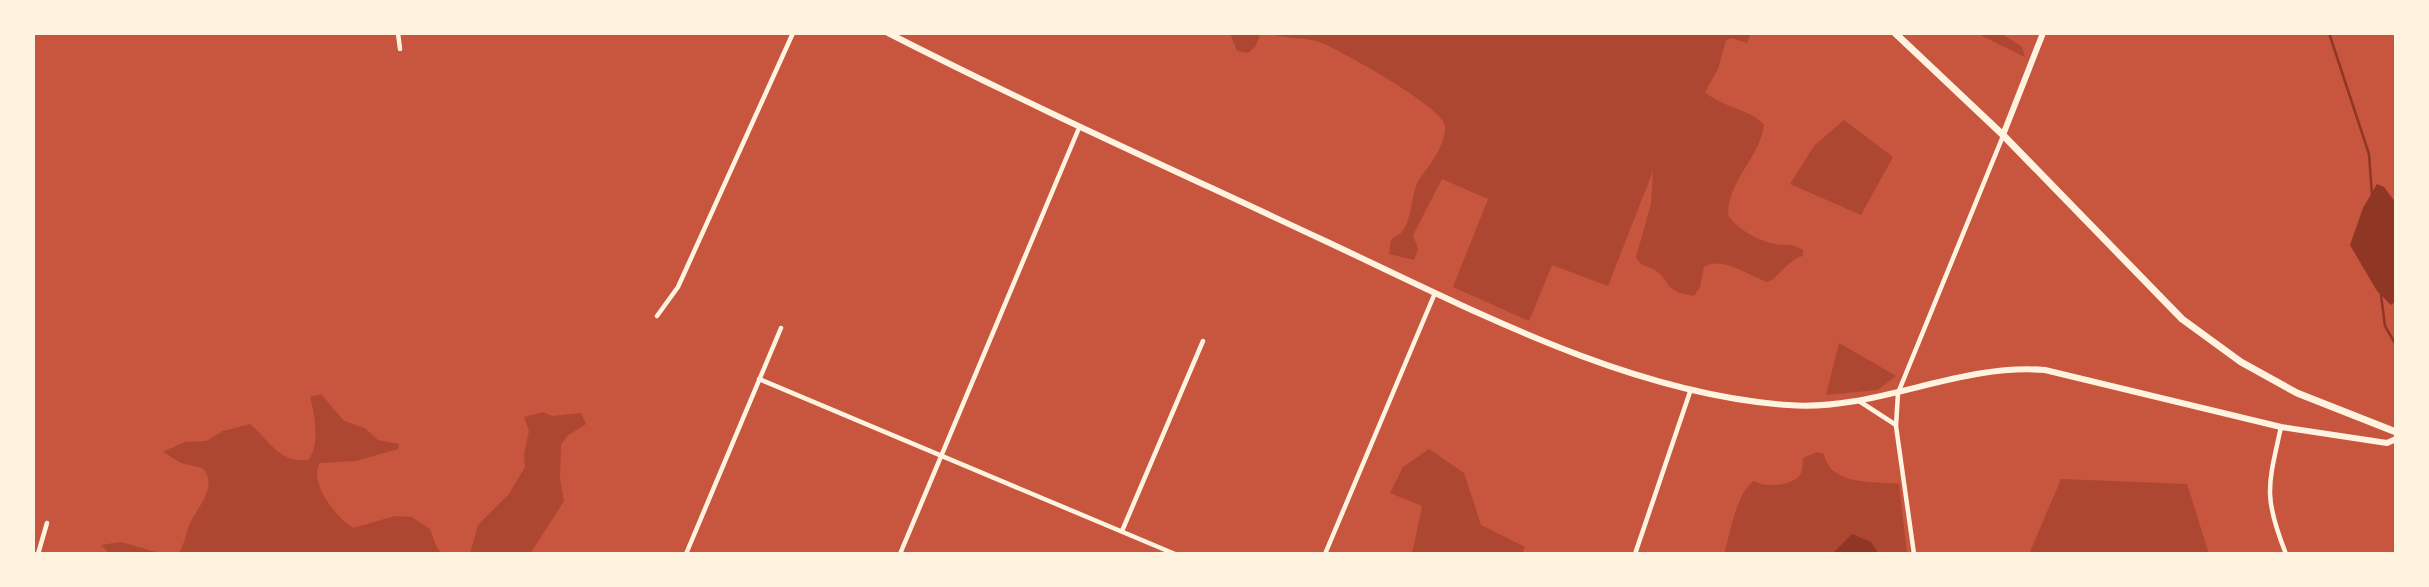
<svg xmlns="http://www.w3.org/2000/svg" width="2429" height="587" font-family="Commissioner,sans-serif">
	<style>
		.green { fill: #ae4732 }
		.water { fill: #8f3625 }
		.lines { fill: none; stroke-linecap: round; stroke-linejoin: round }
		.stream { stroke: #8f3625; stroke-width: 2.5 }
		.minor { stroke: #fff3e0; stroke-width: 4.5 }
		.tertiary { stroke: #fff3e0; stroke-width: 6 }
		.primary { stroke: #fff3e0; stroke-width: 7 }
	</style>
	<rect width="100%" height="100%" fill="#c8553d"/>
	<!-- green -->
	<g class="green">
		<polygon points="1230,33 1261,33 1255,47 1248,53 1237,51"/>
		<path d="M 1269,33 L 1751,33 L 1747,43 L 1732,38 L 1726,40 L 1718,69 L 1705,92 C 1719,106 1755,111 1764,125 C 1760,157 1729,179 1728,214 C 1735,229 1760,241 1775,244 C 1786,246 1793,243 1803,250 L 1803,256 C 1788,259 1782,275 1768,282 C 1750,277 1723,255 1704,267 L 1700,287 L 1694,296 C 1659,290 1673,280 1653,269 C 1645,265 1641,267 1636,257 L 1651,204 L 1653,171 L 1608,286 L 1552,265 L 1529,321 L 1453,287 L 1488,199 L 1442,179 L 1413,235 L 1418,249 L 1414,260 L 1389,254 L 1391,240 C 1393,237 1397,236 1400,234 C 1413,222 1410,193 1420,178 C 1430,165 1446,144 1445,126 C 1443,107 1343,52 1322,43 C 1305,36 1285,40 1269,33 Z"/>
		<polygon points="1976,33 2001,33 2022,47 2025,57"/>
		<polygon points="1844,120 1893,157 1861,215 1790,184 1814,146"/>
		<polygon points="1839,343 1896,376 1878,390 1826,395"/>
		<path d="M 321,394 L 344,421 L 365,428 L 378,440 L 399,444 L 398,449 L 356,461 L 320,463 C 308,483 336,517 353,528 L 395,516 L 412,517 L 430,529 L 437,548 L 443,554 L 179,554 C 185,543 186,531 191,521 C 199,506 219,484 202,468 L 181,463 L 163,452 L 185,442 L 206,441 L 223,431 L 250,424 C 269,440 278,463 308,460 C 320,447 315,413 310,397 Z"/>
		<polygon points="543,412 552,416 581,413 586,424 567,436 561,445 560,479 564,501 530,554 470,554 478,525 509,494 525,467 524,454 529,431 524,417"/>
		<polygon points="1429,449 1464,473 1481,525 1525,547 1522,554 1412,554 1422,506 1390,493 1403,467"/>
		<path d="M 1817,452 L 1824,454 C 1830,486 1874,481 1899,484 L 1907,554 L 1724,554 C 1730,534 1737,491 1754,481 C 1764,488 1792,486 1800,475 C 1803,471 1802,463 1803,458 Z"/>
		<polygon points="2061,479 2187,484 2209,554 2029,554"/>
		<polygon points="121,542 163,554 110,554 101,545"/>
	</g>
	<!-- water -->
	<g class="water">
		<polygon points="2377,184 2384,187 2396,203 2396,301 2391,305 2377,291 2350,245 2363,208"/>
		<polygon points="1852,534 1871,542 1879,554 1832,554"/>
	</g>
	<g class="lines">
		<!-- stream -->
		<g class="stream">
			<polyline points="2329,33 2369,154 2372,195"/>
			<polyline points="2381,295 2385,326 2396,345"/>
		</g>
		<!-- minor -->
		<g class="minor">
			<polyline points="398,33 400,49"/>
			<polyline points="657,316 678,287 793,33"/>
			<polyline points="759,379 1175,554"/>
			<polyline points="1859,401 1896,425"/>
			<path d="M 2281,427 C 2268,486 2263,496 2286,554"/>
			<polyline points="1122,531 1203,341"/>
			<polyline points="38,554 47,523"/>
			<polyline points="686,554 781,328"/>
			<polyline points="900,554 1079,128"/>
			<polyline points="1325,554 1435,293"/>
			<polyline points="1635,554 1691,389"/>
			<polyline points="1914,554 1896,426 1898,393 2003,136"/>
		</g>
		<!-- tertiary -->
		<g class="tertiary">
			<path d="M 888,33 C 1031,106 1176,171 1321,239 C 1465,306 1627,394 1788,405 C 1876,412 1956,363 2045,370 L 2281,427 L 2387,443 L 2396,439"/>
			<polyline points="2003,135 2043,33"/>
		</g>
		<!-- primary -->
		<polyline class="primary" points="1895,33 2003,135 2182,319 2241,362 2297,393 2396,432"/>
	</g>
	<!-- border -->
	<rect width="2429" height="587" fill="none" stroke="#fff3e0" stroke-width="70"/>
</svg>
